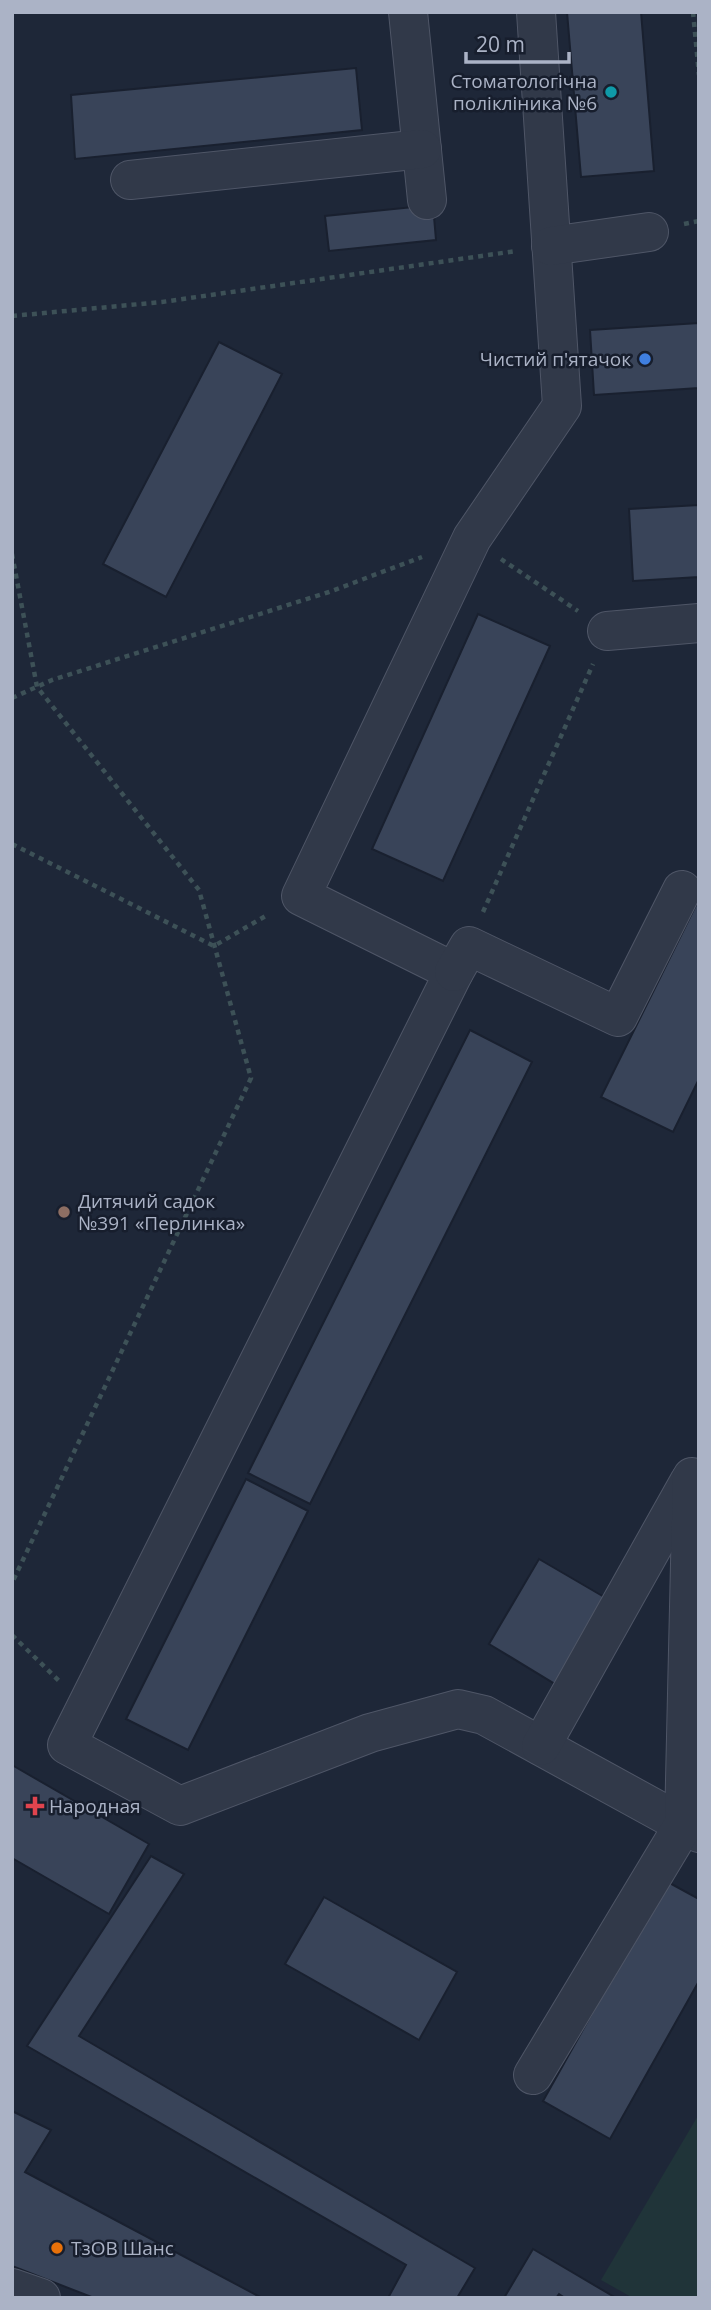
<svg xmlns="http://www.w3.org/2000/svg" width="711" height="2310" font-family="'Open Sans',sans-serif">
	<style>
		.green { fill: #203439 }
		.building { fill: #394459; stroke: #19202f; stroke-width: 2 }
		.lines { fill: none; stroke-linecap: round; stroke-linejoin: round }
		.minor-casing { stroke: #4f5667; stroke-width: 40 }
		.path { stroke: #3d5157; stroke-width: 4.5; stroke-dasharray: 5 5; stroke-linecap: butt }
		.minor { stroke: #313949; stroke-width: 38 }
		.culture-dot { fill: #0f9aa8; stroke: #171e2d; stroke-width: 2.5 }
		.shop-dot { fill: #3f7fe0; stroke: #171e2d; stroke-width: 2.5 }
		.education-dot { fill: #8d6e63; stroke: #171e2d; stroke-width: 2.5 }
		.health-dot { fill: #e0444e; stroke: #171e2d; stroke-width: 2.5 }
		.food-dot { fill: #e8710a; stroke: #171e2d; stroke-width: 2.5 }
		.labels { text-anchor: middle; stroke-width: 5; stroke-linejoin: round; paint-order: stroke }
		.poi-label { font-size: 19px; fill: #abb3c6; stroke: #171e2d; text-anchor: start }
	</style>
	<rect width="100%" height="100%" fill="#1e2738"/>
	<!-- green -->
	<polygon class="green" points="699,2114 699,2298 633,2298 601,2280"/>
	<!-- building -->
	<g class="building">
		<polygon points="567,12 641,12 654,171 581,177"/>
		<polygon points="356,68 362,130 75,159 71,95"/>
		<polygon points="433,205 436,240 329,251 325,216"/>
		<polygon points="699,323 699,388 594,395 590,330"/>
		<polygon points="219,342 282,374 166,597 103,564"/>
		<polygon points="699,505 699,577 633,581 629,509"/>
		<polygon points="478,614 550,646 443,881 372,849"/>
		<polygon points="699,899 699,1079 673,1132 601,1097"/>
		<polygon points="470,1030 532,1062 310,1504 248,1473"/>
		<polygon points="246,1479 308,1511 188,1750 126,1719"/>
		<polygon points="539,1559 611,1601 560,1687 489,1644"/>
		<polygon points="12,1765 149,1844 109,1914 12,1858"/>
		<polygon points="151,1856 184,1874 79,2036 475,2268 457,2298 388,2298 406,2265 27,2046"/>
		<polygon points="666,1881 699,1899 699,1981 610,2139 543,2101"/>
		<polygon points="324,1897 457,1972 419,2040 285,1964"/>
		<polygon points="12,2111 51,2130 25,2172 262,2298 94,2298 12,2266"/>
		<polygon points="533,2249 616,2298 565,2298 559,2294 556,2298 504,2298"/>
	</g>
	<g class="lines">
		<defs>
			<g id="minor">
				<polyline points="408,12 427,200"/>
				<polyline points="536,12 562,406 472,538 301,896 454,972 67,1745 180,1806 370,1733 458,1709 484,1715 699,1833"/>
				<polyline points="130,180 422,149"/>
				<polyline points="551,246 649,232"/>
				<polyline points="607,631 699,623"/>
				<polyline points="454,972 469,946 618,1017 682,890"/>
				<polyline points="541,1746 689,1482"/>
				<polyline points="533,2075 684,1824 692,1477"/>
				<polyline points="12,2288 41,2298"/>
			</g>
		</defs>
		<!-- minor casing -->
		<use href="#minor" class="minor-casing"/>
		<!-- path -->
		<g class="path">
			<polyline points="693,12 699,75"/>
			<polyline points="684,224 699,221"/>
			<polyline points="12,316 162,302 516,251"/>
			<polyline points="12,554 37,687 199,890 251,1078 12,1583"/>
			<polyline points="501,559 578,611"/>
			<polyline points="12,698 52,680 329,592 422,557"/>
			<polyline points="12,844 214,946 269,914"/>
			<polyline points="483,912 593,664"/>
			<polyline points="12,1635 59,1681"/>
		</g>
		<!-- minor -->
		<use href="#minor" class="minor"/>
	</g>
	<!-- markers -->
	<circle class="culture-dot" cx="611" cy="92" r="7"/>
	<circle class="shop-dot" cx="645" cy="359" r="7"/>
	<circle class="education-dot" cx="64" cy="1212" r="7"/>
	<path class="health-dot" d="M31.5 1795.5h7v7h7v7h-7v7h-7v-7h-7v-7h7z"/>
	<circle class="food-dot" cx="57" cy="2248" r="7"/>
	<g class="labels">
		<!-- poi labels -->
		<g class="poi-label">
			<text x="597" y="88" text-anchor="end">Стоматологічна<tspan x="597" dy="22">полікліника №6</tspan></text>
			<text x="631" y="366" text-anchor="end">Чистий п'ятачок</text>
			<text x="78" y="1208">Дитячий садок<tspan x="78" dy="22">№391 «Перлинка»</tspan></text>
			<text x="49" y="1813">Народная</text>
			<text x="71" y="2255">ТзОВ Шанс</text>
		</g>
	</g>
	<!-- border -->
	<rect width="711" height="2310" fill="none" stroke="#abb3c6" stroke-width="28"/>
	<!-- scale -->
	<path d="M466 52v10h103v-10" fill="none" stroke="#abb3c6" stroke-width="3.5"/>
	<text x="476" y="52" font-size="21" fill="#abb3c6" stroke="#171e2d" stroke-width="5" paint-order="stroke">20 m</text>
</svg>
